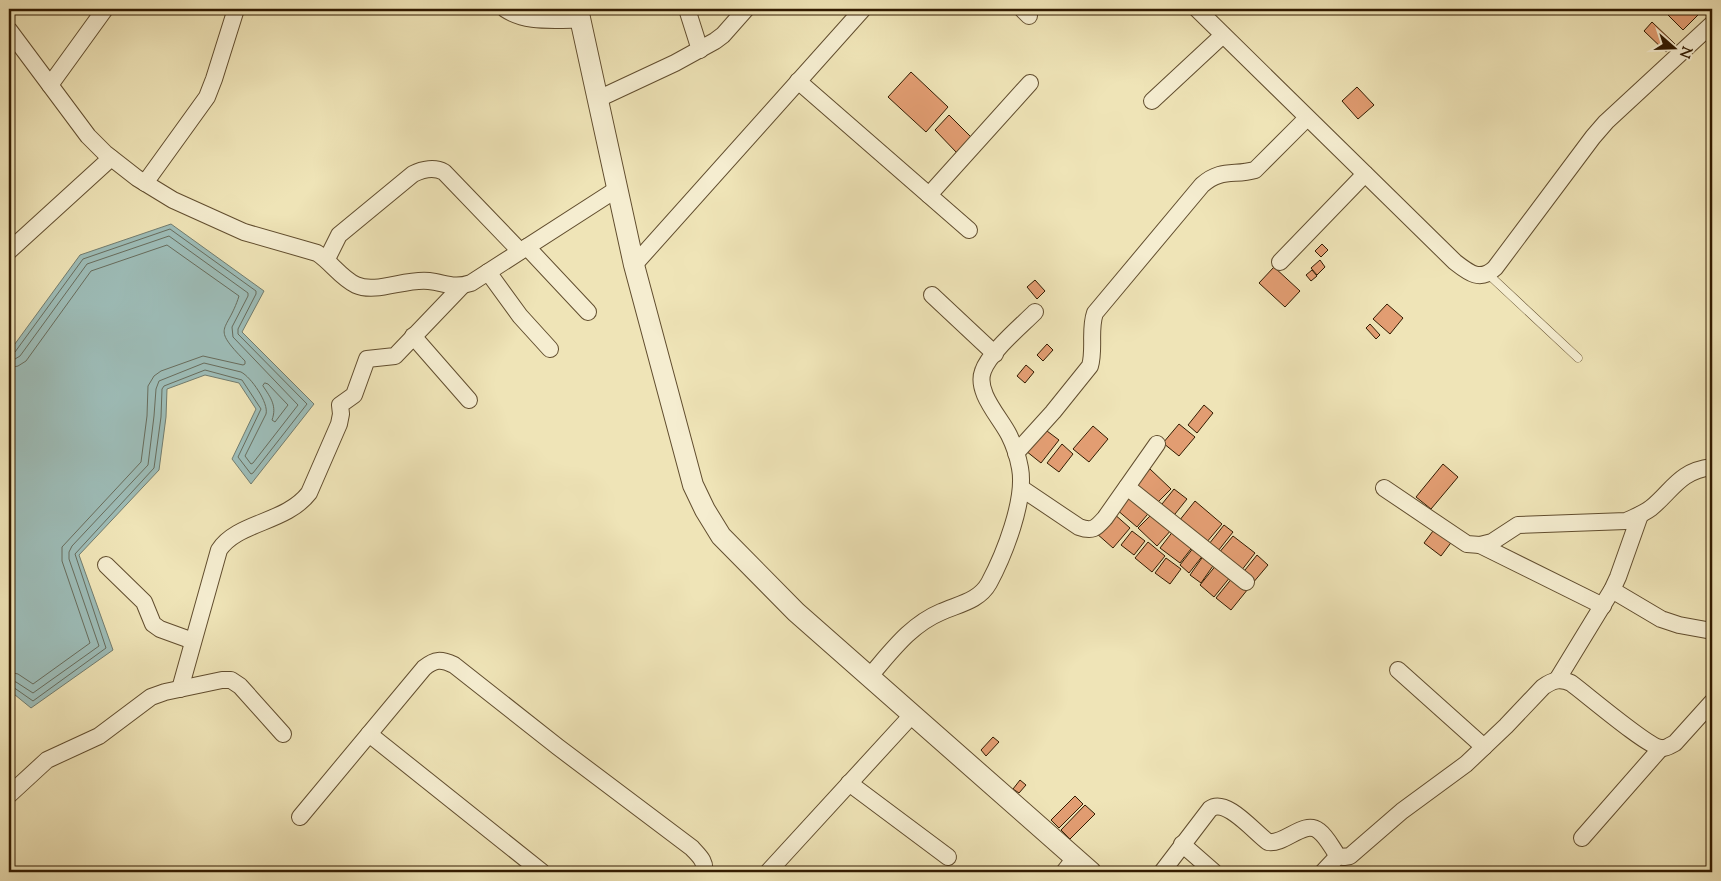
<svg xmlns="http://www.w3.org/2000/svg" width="1721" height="881" font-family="'Sorts Mill Goudy',serif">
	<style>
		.water { fill: #9dbcb7; stroke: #727c6e }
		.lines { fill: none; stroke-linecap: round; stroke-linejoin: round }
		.shore { stroke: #686c5c; stroke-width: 1 }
		.building { fill: #e29d72; stroke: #321b01 }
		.service-casing { stroke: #614d2e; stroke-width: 9 }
		.minor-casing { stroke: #614d2e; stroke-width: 18 }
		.tertiary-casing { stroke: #614d2e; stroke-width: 22 }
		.service { stroke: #f5edd0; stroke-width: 8 }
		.minor { stroke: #f5edd0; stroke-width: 16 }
		.tertiary { stroke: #f5edd0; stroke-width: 20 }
	</style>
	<rect width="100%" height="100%" fill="#efe4b7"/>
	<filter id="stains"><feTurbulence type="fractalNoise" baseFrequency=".004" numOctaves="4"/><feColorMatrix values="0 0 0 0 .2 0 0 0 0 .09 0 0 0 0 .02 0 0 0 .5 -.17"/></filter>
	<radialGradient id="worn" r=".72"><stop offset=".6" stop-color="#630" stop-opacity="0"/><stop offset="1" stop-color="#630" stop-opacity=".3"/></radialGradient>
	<!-- water -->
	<polygon class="water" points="171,224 264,291 242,332 314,404 251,484 232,459 256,409 239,383 205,375 167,389 166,417 159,470 79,555 113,650 31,708 9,690 9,352 80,255"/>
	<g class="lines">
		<!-- shore -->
		<g class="shore">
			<polyline points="9,354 15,352 83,259 170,229 256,291 256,294 238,329 238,334 307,404 253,473 251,474 238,457 261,409 242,380 205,370 164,386 162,389 161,417 154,468 75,554 106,648 33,701 13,687 9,686"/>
			<path d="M 9,360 L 15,359 L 20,356 L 87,264 L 169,236 L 248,293 L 248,296 L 232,327 L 233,337 L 298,405 L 253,463 L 251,464 L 245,456 L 266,414 C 269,403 251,377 241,372 L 204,363 L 159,381 L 156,389 L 154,416 L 148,465 L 72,546 L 69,552 L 69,559 L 99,646 L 33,693 L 16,682 L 9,680"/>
			<path d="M 9,368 L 18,366 L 26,361 L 91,271 L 167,245 L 239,296 C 227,334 210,325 245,361 L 245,364 L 243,365 L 203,356 L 161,371 L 154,376 L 148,386 L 147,416 L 141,462 L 62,547 L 62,561 L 90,643 L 33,684 L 18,674 L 9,672"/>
			<path d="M 265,383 L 268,384 L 288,405 L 275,422 L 272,420 C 277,406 271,398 263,386 Z"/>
		</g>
	</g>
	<!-- building -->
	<g class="building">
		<polygon points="1662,9 1692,9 1698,15 1683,30"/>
		<polygon points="1652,22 1675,44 1666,52 1644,31"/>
		<polygon points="911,72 948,107 926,132 888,97"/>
		<polygon points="1357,87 1374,105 1358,119 1342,101"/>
		<polygon points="949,115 972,138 957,153 935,130"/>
		<polygon points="1322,244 1328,250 1321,257 1315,251"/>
		<polygon points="1320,260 1325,267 1317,275 1311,268"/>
		<polygon points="1274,267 1300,291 1285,307 1259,283"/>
		<polygon points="1312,270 1317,276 1311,281 1306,275"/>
		<polygon points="1035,280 1045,291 1037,299 1027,287"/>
		<polygon points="1387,304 1403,318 1390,334 1373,319"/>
		<polygon points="1370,324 1380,335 1376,339 1366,328"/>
		<polygon points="1047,344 1053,350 1043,361 1037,355"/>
		<polygon points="1026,365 1034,372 1025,383 1017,376"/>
		<polygon points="1204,405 1213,413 1197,433 1188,425"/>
		<polygon points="1179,424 1195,437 1179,456 1163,443"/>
		<polygon points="1093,426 1108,439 1089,462 1073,449"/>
		<polygon points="1043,428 1059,440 1041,463 1026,451"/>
		<polygon points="1062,444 1073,454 1059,472 1047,463"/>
		<polygon points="1443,464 1458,477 1431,509 1416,497"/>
		<polygon points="1150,469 1171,489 1154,506 1133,486"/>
		<polygon points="1174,489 1187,499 1171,519 1158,509"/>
		<polygon points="1131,491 1152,509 1137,527 1116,509"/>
		<polygon points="1195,501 1222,524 1206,543 1179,521"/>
		<polygon points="1154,512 1172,529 1157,546 1138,528"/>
		<polygon points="1113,513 1130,528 1113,548 1096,533"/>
		<polygon points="1224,525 1233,532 1218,551 1209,544"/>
		<polygon points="1436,527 1453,540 1441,556 1424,543"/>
		<polygon points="1174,530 1194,545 1180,563 1160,548"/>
		<polygon points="1132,531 1145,541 1134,555 1121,545"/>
		<polygon points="1233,536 1255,553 1241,571 1218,554"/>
		<polygon points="1148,542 1165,556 1152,572 1135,558"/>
		<polygon points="1194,547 1204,554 1189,573 1180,565"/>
		<polygon points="1204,555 1215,563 1201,583 1190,575"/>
		<polygon points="1257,555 1268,565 1252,584 1241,575"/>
		<polygon points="1166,558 1181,569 1170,584 1155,573"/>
		<polygon points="1217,564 1231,576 1214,597 1200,585"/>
		<polygon points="1233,577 1248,589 1231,610 1216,598"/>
		<polygon points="993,737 999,742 986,756 981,750"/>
		<polygon points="1020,780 1026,785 1019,793 1013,789"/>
		<polygon points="1075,796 1083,804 1059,828 1051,820"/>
		<polygon points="1085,805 1095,814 1070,839 1061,830"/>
	</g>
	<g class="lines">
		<defs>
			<polyline id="service" points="1488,274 1578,358"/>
			<g id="minor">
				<path d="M 505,9 C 527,24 555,19 580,20"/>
				<polyline points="687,9 700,50"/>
				<polyline points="1022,9 1029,16"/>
				<path d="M 1197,9 L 1455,262 C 1469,273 1480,282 1495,268 L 1593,137 L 1606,122 L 1712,24"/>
				<path d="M 9,30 L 88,136 L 105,153 L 137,178 L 173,200 L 244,232 L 317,253 C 331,262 341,278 356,285 C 376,294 406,278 429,281 C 446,283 453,289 471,283 L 617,189"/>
				<polyline points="798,81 969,230"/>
				<polyline points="50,85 105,9"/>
				<polyline points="598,99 675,63 715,41 723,35 746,9"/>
				<polyline points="1152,101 1223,35"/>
				<polyline points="145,183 207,97 214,79 236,9"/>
				<polyline points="929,195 1030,83"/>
				<polyline points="527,247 588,312"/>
				<polyline points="9,251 111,158"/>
				<path d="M 327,259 L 339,235 L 413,174 C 423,169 435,167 444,172 L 520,251"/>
				<polyline points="1280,262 1365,174"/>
				<polyline points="634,265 863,9"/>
				<polyline points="488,272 520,316 550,349"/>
				<polyline points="932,295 995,354"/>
				<polyline points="413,336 469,400"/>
				<path d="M 1016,453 L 1053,412 L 1090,366 C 1095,349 1089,330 1095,313 L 1202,185 C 1221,168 1234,176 1255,170 L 1307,118"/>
				<polyline points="1127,487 1246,582"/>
				<path d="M 1021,488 L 1079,527 C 1093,532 1096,528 1105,518 L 1157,444"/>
				<path d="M 1384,488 L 1458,538 L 1467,544 L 1480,545 L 1492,542 L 1518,525 L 1626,521 C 1635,517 1643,514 1651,508 C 1673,490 1679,471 1712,467"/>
				<polyline points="1480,545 1603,606"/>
				<polyline points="106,565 144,602 153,624 160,629 193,641"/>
				<polyline points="1612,590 1661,619 1679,625 1712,631"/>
				<polyline points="1398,670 1484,747"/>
				<path d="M 869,677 C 891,652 910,625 941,612 C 959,604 979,601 989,583 C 1004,555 1026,500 1020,468 C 1018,457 1014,445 1009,435 C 1000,417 975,392 983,371 C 989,353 1021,326 1035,312"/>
				<polyline points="1557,680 1612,590 1618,577 1640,515"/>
				<path d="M 180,689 L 219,550 C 237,522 286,523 309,493 L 339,424 L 341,414 L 340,405 L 354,395 L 367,359 L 395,356 L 462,286"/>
				<polyline points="369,734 542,872"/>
				<polyline points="849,783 948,857"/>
				<polyline points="9,795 47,760 99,736 151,697 165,692 222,680 231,680 240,686 283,734"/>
				<path d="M 300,817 L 424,668 C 435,659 441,659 454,665 L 558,747 L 692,848 C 699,856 706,861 704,872"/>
				<polyline points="1582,838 1661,748"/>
				<polyline points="1182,844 1214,872"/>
				<polyline points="768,872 912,715"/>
				<polyline points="1064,872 1075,858"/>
				<path d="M 1162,872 L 1210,809 C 1226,797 1254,832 1268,842 C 1285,845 1304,819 1319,831 C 1327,837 1332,848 1338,856 L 1344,857 L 1350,856 L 1402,811 L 1466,764 L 1506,726 L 1543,687 C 1553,680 1560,678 1571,683 C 1586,694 1648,747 1661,748 C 1666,749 1671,745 1675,743 L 1712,702"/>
				<polyline points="1323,872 1338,856"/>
			</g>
			<polyline id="tertiary" points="578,9 634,265 693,485 705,510 721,536 796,612 1091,872"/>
		</defs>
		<!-- service casing -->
		<use href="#service" class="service-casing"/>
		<!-- minor casing -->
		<use href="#minor" class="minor-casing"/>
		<!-- tertiary casing -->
		<use href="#tertiary" class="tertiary-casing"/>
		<!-- service -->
		<use href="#service" class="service"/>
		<!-- minor -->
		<use href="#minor" class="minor"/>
		<!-- tertiary -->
		<use href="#tertiary" class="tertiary"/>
	</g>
	<!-- margin -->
	<rect width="1721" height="881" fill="none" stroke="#efe4b7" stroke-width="30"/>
	<rect x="10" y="10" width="1701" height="861" fill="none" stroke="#321b01" stroke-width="2.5"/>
	<rect x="15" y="15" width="1691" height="851" fill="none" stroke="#321b01"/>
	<!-- north arrow -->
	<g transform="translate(1674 48) rotate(110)" stroke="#f5edd0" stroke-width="4" paint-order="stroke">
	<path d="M0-4L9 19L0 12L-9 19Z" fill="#321b01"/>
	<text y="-8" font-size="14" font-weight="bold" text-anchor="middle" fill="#321b01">N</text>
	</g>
	<rect width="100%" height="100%" filter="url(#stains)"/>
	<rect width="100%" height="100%" fill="url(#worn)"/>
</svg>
